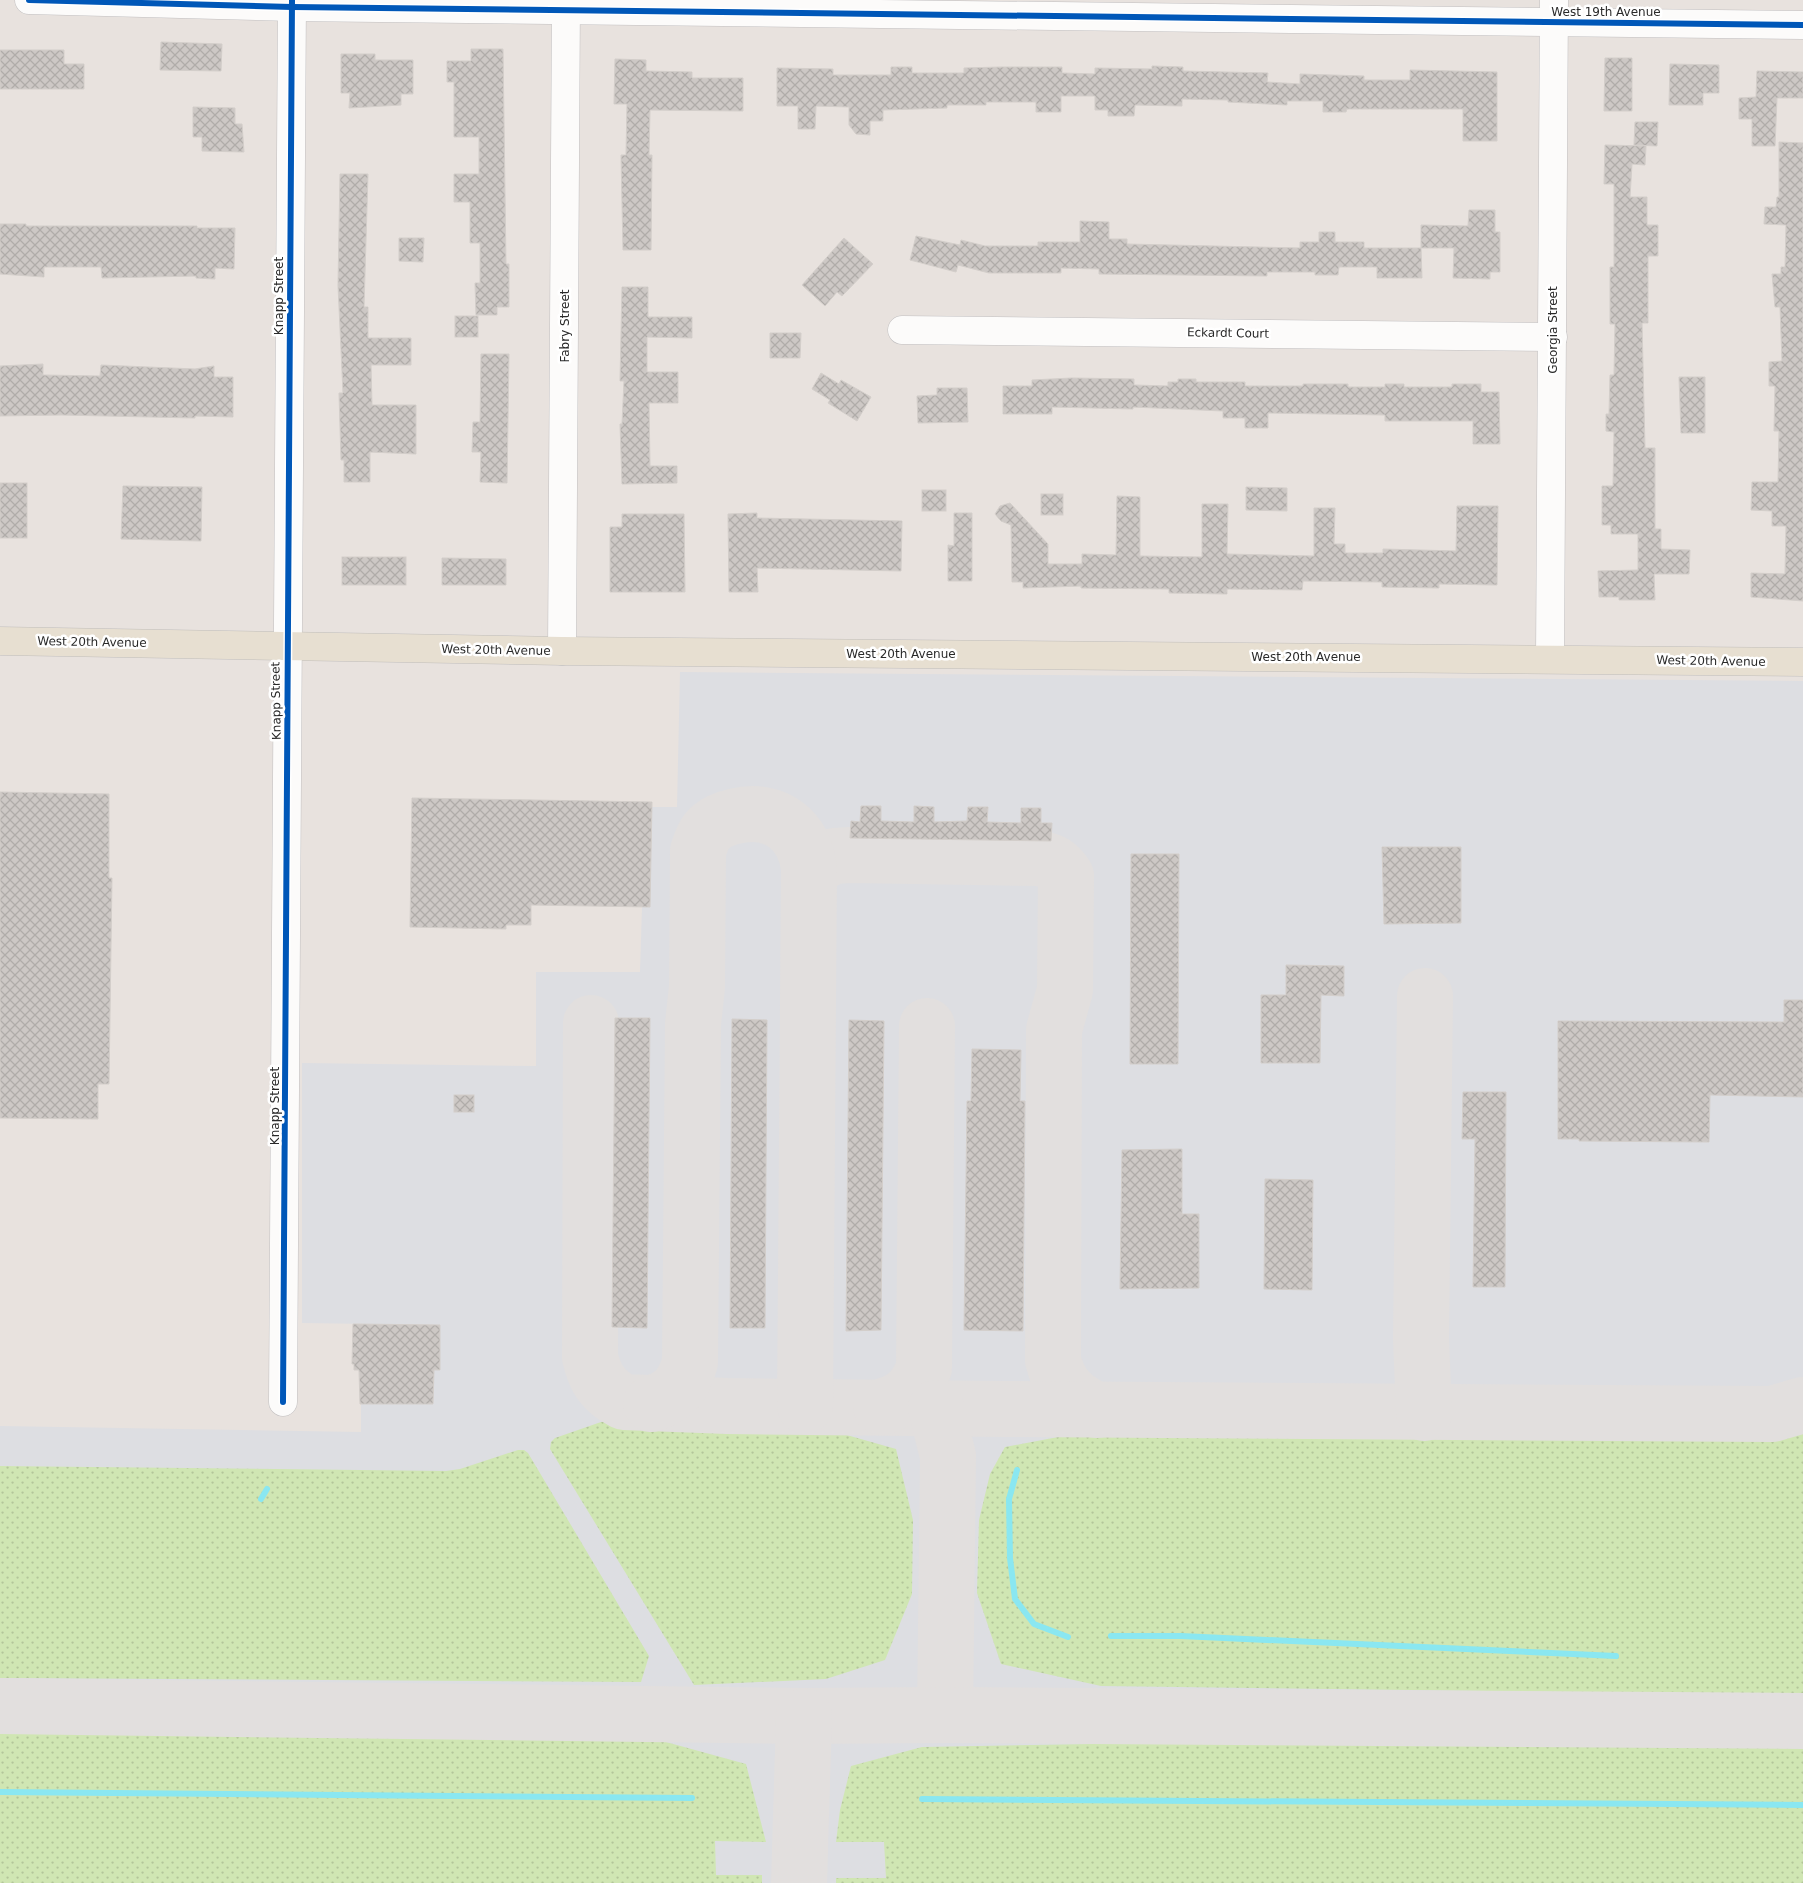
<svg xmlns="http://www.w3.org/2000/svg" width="1803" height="1883" font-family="'DejaVu Sans',sans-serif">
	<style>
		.airport { fill: #dddee2 }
		.grass { fill: url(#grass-dots) }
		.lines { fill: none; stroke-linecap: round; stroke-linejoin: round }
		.stream { stroke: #8ae7f1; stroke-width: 6 }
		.taxiway { stroke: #e2dfde; stroke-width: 56 }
		.building { fill: url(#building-cross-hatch); stroke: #d3ceca }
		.minor-casing { stroke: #c1bfc0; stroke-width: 29 }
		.major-casing { stroke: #c0bebc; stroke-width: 29 }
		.minor { stroke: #fcfbfa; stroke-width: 28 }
		.major { stroke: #e7dfd1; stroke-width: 28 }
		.cycleway-casing { stroke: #fff; stroke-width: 9 }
		.cycleway { stroke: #0057b8; stroke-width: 6 }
		.labels { text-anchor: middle; stroke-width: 5; stroke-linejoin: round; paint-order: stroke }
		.street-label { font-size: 12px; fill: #292929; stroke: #fff }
	</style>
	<defs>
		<pattern id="grass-dots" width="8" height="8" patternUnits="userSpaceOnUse" patternTransform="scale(1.25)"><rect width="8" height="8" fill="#d0e6b3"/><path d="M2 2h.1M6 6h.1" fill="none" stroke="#b3c59a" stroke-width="1.8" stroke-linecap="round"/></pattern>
		<pattern id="building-cross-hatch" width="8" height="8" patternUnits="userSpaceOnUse" patternTransform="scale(1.25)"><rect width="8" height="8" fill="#cdc8c5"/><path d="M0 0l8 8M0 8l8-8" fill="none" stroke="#b0aca9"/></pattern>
	</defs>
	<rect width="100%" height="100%" fill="#e8e2de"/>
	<!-- airport -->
	<polygon class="airport" points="680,672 1803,681 1803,1883 0,1883 0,1426 361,1432 361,1404 433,1404 434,1370 440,1325 302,1323 302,1063 536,1066 536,972 640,972 642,907 650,907 652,807 677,807"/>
	<!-- grass -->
	<g class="grass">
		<polygon points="624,1420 822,1428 896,1449 913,1520 912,1594 885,1660 826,1679 694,1685 550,1449 551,1442 555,1438 601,1422"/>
		<polygon points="1803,1422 1803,1695 1101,1686 1001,1664 977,1593 979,1520 990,1474 1005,1447 1079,1433 1168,1425 1762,1431 1778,1429"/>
		<polygon points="518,1450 524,1450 528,1453 649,1656 641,1682 0,1678 0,1466 446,1471 460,1469"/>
		<polygon points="0,1731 655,1739 746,1764 766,1842 715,1841 716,1875 762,1875 762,1883 0,1883"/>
		<polygon points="1094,1739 1803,1748 1803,1883 836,1883 836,1878 886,1878 884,1842 836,1842 840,1810 851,1766 922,1747 1093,1744"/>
	</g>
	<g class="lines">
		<!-- stream -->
		<g class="stream">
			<polyline points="1017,1470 1009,1499 1010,1558 1015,1599 1034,1624 1068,1637"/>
			<polyline points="261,1499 267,1489"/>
			<polyline points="1111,1636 1181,1636 1616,1656"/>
			<polyline points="0,1792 692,1798"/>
			<polyline points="922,1799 1803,1805"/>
		</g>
		<!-- taxiway -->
		<g class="taxiway">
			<path d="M 809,869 L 834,856 L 851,855 L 1037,858 C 1051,860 1058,864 1066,876 L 1065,990 L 1054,1030 L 1053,1360 C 1059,1386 1073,1399 1097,1410"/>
			<path d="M 591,1023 L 590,1357 C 595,1379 603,1391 624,1402 L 727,1406 L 1004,1409 L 1772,1414 L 1803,1405"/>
			<path d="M 651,1404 C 674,1396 684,1386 690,1362 L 693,1024 L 697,987 L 698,851 C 701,842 704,833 711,827 C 718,821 727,818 736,816 C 775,807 805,830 809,869 L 805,1406"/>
			<path d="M 881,1407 C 903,1401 916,1391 924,1368 L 927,1026"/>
			<polyline points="936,1408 948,1456 945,1715"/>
			<polyline points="1424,1413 1421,1339 1425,996"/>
			<polyline points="0,1706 804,1716 945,1715 1803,1721"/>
			<polyline points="799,1883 804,1716"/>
		</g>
	</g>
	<!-- building -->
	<g class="building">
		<polygon points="161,42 222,44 221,71 160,70"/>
		<polygon points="471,49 503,49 506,264 509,264 509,307 497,307 497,315 476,315 475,283 480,283 480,243 470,243 470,202 454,202 454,174 479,174 479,137 454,137 454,82 447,82 447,61 471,61"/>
		<polygon points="0,50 64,50 64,64 84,64 84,89 0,89"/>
		<polygon points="341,54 375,54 375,60 413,60 413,94 401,94 401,105 349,108 350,93 341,93"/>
		<polygon points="1605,58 1632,58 1632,111 1604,111"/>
		<polygon points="615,59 646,60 646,71 692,72 692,78 743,78 743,111 650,110 649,155 652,155 651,250 623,250 621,155 626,155 627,104 614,104"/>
		<polygon points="1670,64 1719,65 1719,93 1703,93 1703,105 1669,105"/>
		<polygon points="1152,66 1183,67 1183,71 1268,73 1267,82 1300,84 1300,74 1364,76 1364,80 1410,80 1410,70 1497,72 1497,141 1463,141 1463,109 1347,109 1346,112 1323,112 1323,101 1287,101 1287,105 1228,102 1228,100 1182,99 1182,106 1135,105 1134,116 1108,116 1108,110 1095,110 1095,96 1061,96 1061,112 1036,112 1036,102 986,102 986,105 947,105 947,108 883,110 883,121 870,121 870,135 856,134 849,125 849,107 816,106 815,129 798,129 798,106 777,106 777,68 833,69 833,75 891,75 891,67 912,67 912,73 964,73 964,68 1001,67 1062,67 1062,73 1095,74 1095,68 1152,69"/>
		<polygon points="1757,71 1803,72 1803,98 1777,98 1775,146 1752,146 1752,119 1739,119 1739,98 1756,97"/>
		<polygon points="193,107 235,108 235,124 242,124 244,152 202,151 202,137 193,137"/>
		<polygon points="1635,122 1658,122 1657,146 1634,145"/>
		<polygon points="1779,142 1803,143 1803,601 1751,597 1751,573 1785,574 1786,526 1772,526 1772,511 1751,510 1752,482 1778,482 1779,431 1774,431 1775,386 1769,386 1769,362 1782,361 1780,307 1775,307 1772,274 1781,274 1781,267 1785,267 1786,225 1764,224 1765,207 1776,207 1777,197 1779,197"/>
		<polygon points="1605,145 1646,146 1645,165 1632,164 1630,197 1647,197 1647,225 1658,225 1658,256 1648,256 1648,323 1642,323 1645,448 1655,448 1655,529 1661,529 1661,549 1690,550 1689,574 1654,574 1655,600 1619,600 1619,597 1599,597 1598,571 1638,570 1638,534 1611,534 1611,525 1602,525 1602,486 1613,486 1614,432 1606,431 1606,414 1609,414 1610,375 1614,375 1615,324 1610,324 1610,267 1614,267 1614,184 1604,184"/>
		<polygon points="340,174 368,174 364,307 368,307 368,338 411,338 411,365 371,365 372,405 416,405 416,454 370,452 370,482 344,482 344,460 341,460 339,393 343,393 338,285"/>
		<polygon points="1469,210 1495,210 1495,232 1500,232 1500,272 1490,272 1490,279 1453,278 1454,248 1421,248 1421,225 1468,226"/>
		<polygon points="1080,221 1109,222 1109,239 1127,239 1127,244 1300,248 1300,242 1319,242 1319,232 1335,232 1335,242 1364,242 1364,248 1421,248 1422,278 1377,278 1377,267 1339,267 1338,275 1315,275 1315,272 1267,272 1267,276 1099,274 1099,269 1061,268 1061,273 989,273 958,265 956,272 910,260 916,236 960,245 961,240 985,246 1038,246 1038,242 1080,242"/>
		<polygon points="0,224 26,224 26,226 197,226 197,228 235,228 234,269 215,268 215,279 196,278 196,276 102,278 101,267 44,267 44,277 0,274"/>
		<polygon points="399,238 424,238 423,262 399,261"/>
		<polygon points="844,238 873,264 842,296 837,292 825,306 802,285"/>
		<polygon points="622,287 648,287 648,317 692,317 692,338 647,337 647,372 678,372 678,403 649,403 650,466 677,466 677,483 622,484 620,424 622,424 624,381 620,381"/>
		<rect x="455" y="316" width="23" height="21"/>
		<polygon points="770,333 801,333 800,358 770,358"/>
		<polygon points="481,354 509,354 507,483 480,482 481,452 472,452 473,422 480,422"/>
		<polygon points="43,364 43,375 100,376 101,365 195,369 214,366 214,377 233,377 233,417 195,416 195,418 62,415 0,416 0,366"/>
		<polygon points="821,373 839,384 841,380 871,397 857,421 828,403 830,400 812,389"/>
		<polygon points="1679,377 1705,377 1705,433 1681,433"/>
		<polygon points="1072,378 1134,379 1134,385 1168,386 1168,382 1178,382 1178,379 1196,379 1196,382 1245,382 1245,386 1303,386 1303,384 1348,384 1348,387 1385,387 1385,384 1404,384 1404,387 1452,387 1452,384 1481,384 1481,392 1499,392 1500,444 1473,444 1473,421 1385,421 1385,415 1268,413 1268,428 1245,428 1245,418 1223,418 1223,411 1133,407 1133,409 1052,407 1052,414 1003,414 1003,386 1032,386 1032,380"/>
		<polygon points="937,388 967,388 968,422 918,423 917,396 937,395"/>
		<rect x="0" y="483" width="27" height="55"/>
		<polygon points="123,486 202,487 201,541 121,539"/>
		<polygon points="1246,487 1287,488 1287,511 1246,510"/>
		<rect x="922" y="490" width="24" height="21"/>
		<rect x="1041" y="494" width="22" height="21"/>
		<polygon points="1117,496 1140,497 1140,556 1202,557 1202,504 1228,504 1227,554 1314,556 1314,508 1335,508 1334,544 1345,544 1345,553 1383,553 1383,549 1456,551 1457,506 1498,506 1497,585 1439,584 1439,588 1382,587 1382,582 1303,581 1302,590 1227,589 1227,594 1169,593 1169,589 1081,588 1081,586 1023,588 1023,582 1012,582 1011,525 1001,521 995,514 1000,506 1010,503 1048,544 1048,564 1082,564 1082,554 1116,555"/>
		<polygon points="757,513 757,518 902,521 901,571 757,568 758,592 729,592 728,514"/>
		<polygon points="954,513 972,513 972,581 948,581 948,545 954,546"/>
		<polygon points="622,514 684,514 685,592 610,592 610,527 622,527"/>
		<rect x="342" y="557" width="64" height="28"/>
		<polygon points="442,558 506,559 506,585 442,585"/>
		<polygon points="0,792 109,794 109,878 112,878 109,1084 98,1084 98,1119 0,1118"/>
		<polygon points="412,798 652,802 650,907 531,905 531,925 506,925 506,929 410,927"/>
		<polygon points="861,806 881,806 881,821 914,822 914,806 934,807 934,822 967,821 968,807 988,807 987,822 1021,823 1021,808 1041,808 1041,823 1052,823 1051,841 850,838 851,821 860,822"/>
		<polygon points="1382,847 1461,847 1461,923 1384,924"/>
		<polygon points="1131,854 1179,854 1178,1064 1130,1064"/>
		<polygon points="1286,965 1344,966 1344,996 1321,995 1320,1063 1261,1063 1261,995 1286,995"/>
		<polygon points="1784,1000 1803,1000 1803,1097 1710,1095 1709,1142 1579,1141 1579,1139 1558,1139 1558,1021 1784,1022"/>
		<polygon points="615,1018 650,1018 647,1328 612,1327"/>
		<polygon points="732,1019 767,1020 765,1328 730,1328"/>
		<polygon points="849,1020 884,1021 881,1330 846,1331"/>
		<polygon points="972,1049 1021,1050 1020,1101 1025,1101 1023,1331 964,1330 967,1101 971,1101"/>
		<polygon points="1463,1092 1506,1092 1505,1287 1473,1287 1475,1139 1462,1139"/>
		<rect x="454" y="1095" width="20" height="17"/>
		<polygon points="1182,1149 1182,1214 1199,1214 1199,1288 1120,1289 1122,1150"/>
		<polygon points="1265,1179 1313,1180 1312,1290 1264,1289"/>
		<polygon points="353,1324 440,1325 440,1370 434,1370 433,1404 360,1404 359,1370 354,1370 354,1364 352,1364"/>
	</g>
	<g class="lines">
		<defs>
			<g id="minor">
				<polyline points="29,0 292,7 1803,25"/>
				<polyline points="902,330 1553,337"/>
				<polyline points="562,651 566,0"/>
				<polyline points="1550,659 1554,0"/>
				<polyline points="283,1402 292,0"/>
			</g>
			<polyline id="major" points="0,641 562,651 1803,662"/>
		</defs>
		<!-- minor casing -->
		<use href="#minor" class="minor-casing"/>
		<!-- major casing -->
		<use href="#major" class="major-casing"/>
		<!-- minor -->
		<use href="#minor" class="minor"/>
		<!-- major -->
		<use href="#major" class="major"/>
		<defs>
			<g id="cycleway">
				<polyline points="29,0 292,7 1803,25"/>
				<polyline points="283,1402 292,0"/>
			</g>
		</defs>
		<!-- cycleway casing -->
		<use href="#cycleway" class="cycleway-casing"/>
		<!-- cycleway -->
		<use href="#cycleway" class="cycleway"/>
	</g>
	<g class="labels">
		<!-- street labels -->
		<g class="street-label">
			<text x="1606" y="16">West 19th Avenue</text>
			<text transform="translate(279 296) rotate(-90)" y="4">Knapp Street</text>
			<text transform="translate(565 326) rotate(-90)" y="4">Fabry Street</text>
			<text transform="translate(1553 330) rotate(-90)" y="4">Georgia Street</text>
			<text transform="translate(1228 333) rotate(1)" y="4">Eckardt Court</text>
			<text transform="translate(92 642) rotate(1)" y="4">West 20th Avenue</text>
			<text transform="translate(496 650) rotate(1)" y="4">West 20th Avenue</text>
			<text x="901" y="658">West 20th Avenue</text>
			<text x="1306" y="661">West 20th Avenue</text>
			<text transform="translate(1711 661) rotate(1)" y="4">West 20th Avenue</text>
			<text transform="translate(276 701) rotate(-91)" y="4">Knapp Street</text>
			<text transform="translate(275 1106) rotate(-90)" y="4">Knapp Street</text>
		</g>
	</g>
</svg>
